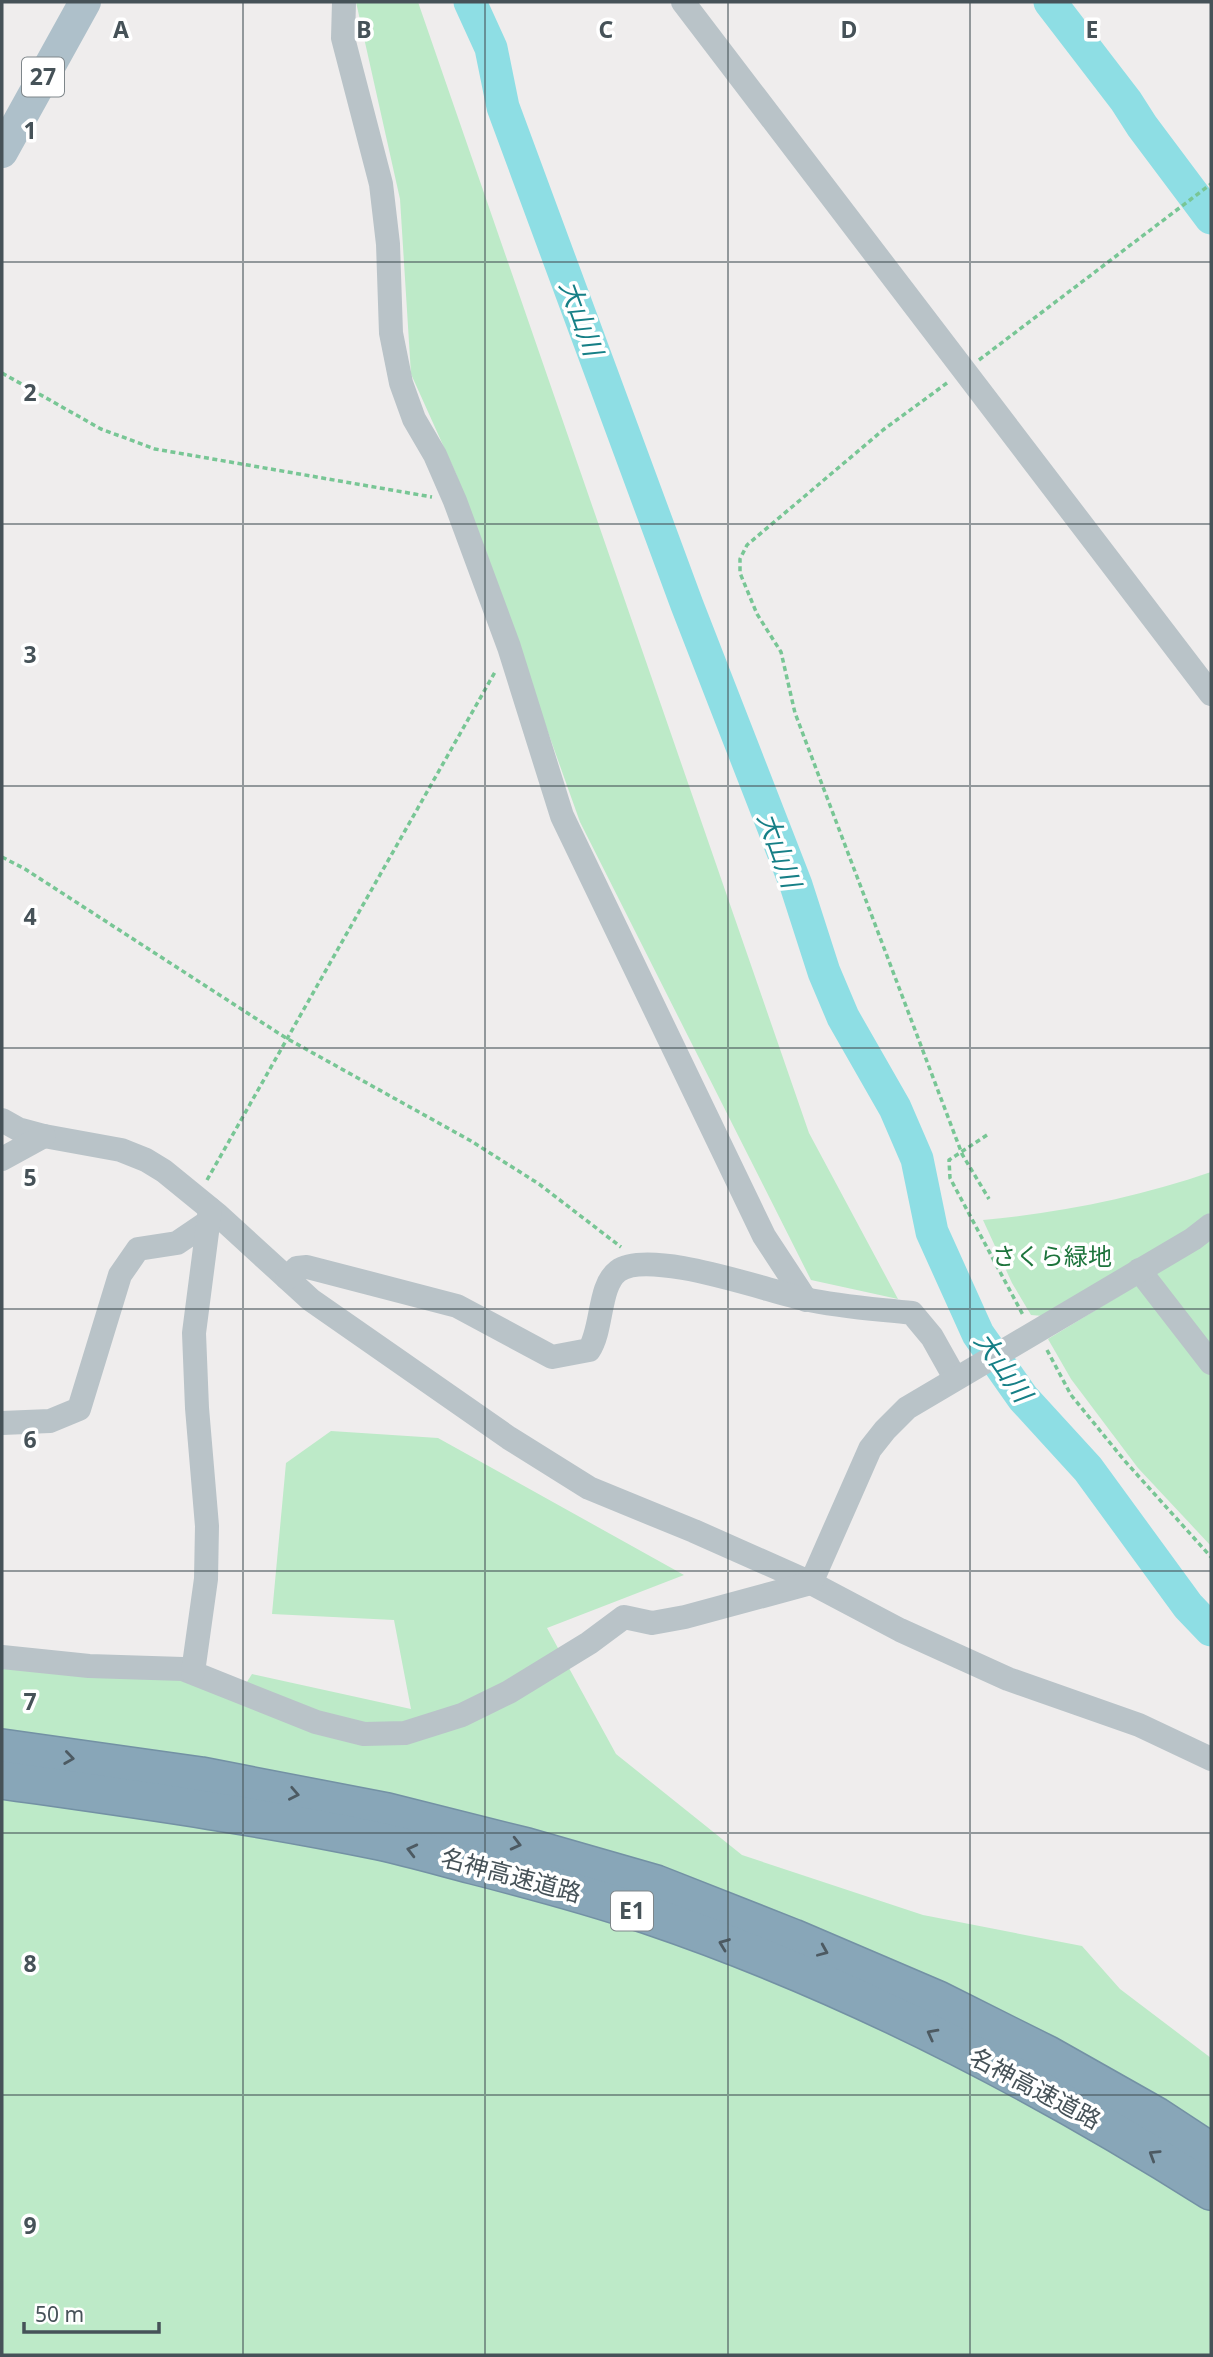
<svg xmlns="http://www.w3.org/2000/svg" width="1213" height="2357" font-family="'Noto Sans','Noto Sans JP',sans-serif">
	<style>
		.green { fill: #bdeac8 }
		.lines { fill: none; stroke-linecap: round; stroke-linejoin: round }
		.river { stroke: #8edee4; stroke-width: 33 }
		.highway-casing { stroke: #7391a4; stroke-width: 40 }
		.path { stroke: #78c695; stroke-width: 3.5; stroke-dasharray: 5 3.5; stroke-linecap: butt }
		.minor { stroke: #b9c3c8; stroke-width: 24 }
		.major { stroke: #aec0ca; stroke-width: 32 }
		.highway { stroke: #88a6b8; stroke-width: 37 }
		.oneway { stroke: #4d5a62 }
		.grid { fill: none; stroke: #465258; stroke-width: 2; stroke-opacity: 0.55 }
		.labels { text-anchor: middle; stroke-width: 7; stroke-linejoin: round; paint-order: stroke }
		.shield { fill: #fff; stroke: #7e868a; stroke-width: 2 }
		.shield-label { font-size: 23px; font-weight: bold; fill: #465258 }
		.park-label { font-size: 24px; fill: #1d743c; stroke: #fff }
		.street-label { font-size: 24px; fill: #465258; stroke: #fff }
		.water-label { font-size: 26px; font-style: italic; fill: #167f86; stroke: #fff }
		.grid-label { font-size: 23px; text-anchor: middle; font-weight: bold; fill: #465258; stroke: #fff; stroke-width: 7; stroke-linejoin: round; paint-order: stroke }
	</style>
	<rect width="100%" height="100%" fill="#efeded"/>
	<!-- green -->
	<g class="green">
		<polygon points="356,2 418,2 809,1133 898,1299 811,1280 580,822 456,474 411,374 400,199"/>
		<path d="M 1211,1172 L 1211,1212 L 1187,1231 L 1043,1316 L 1031,1315 L 1012,1283 L 983,1220 C 1060,1213 1139,1197 1211,1172 Z"/>
		<polygon points="1211,1240 1211,1546 1138,1468 1071,1379 1048,1339"/>
		<polygon points="331,1431 438,1438 684,1575 547,1628 616,1754 742,1855 923,1915 1082,1946 1120,1989 1211,2058 1211,2355 2,2355 2,1666 185,1678 236,1699 252,1674 411,1709 394,1620 272,1614 286,1463"/>
	</g>
	<g class="lines">
		<!-- river -->
		<g class="river">
			<polyline points="470,2 491,48 503,107 687,605 796,885 824,972 843,1017 895,1108 917,1159 932,1232 978,1334 1023,1398 1088,1469 1188,1606 1211,1630"/>
			<polyline points="1050,2 1126,101 1142,126 1211,218"/>
		</g>
		<defs>
			<g id="highway">
				<polyline points="2,1748 201,1776 387,1812 527,1847 656,1884 793,1938 938,2000 1048,2055 1156,2116 1211,2152"/>
				<path d="M 2,1780 C 128,1798 254,1815 379,1841 C 411,1848 442,1857 473,1865 C 532,1880 591,1896 648,1915 C 846,1982 1035,2080 1211,2191"/>
			</g>
		</defs>
		<!-- highway casing -->
		<use href="#highway" class="highway-casing"/>
		<!-- path -->
		<g class="path">
			<polyline points="979,360 1211,184"/>
			<polyline points="2,373 101,429 155,449 432,497"/>
			<polyline points="947,383 883,430 747,545 740,559 740,573 757,614 781,652 795,713 962,1154 989,1199"/>
			<polyline points="2,857 25,869 286,1038 471,1141 539,1184 621,1247"/>
			<polyline points="987,1135 949,1160 950,1178 1023,1315"/>
			<polyline points="207,1180 495,672"/>
			<polyline points="1047,1350 1071,1395 1124,1460 1211,1557"/>
		</g>
		<!-- minor -->
		<g class="minor">
			<polyline points="344,2 343,38 381,184 388,244 391,333 401,383 414,419 435,455 455,501 509,647 562,816 764,1236 806,1300"/>
			<polyline points="683,2 1211,694"/>
			<polyline points="2,1120 18,1129 44,1136 121,1150 146,1160 164,1171 218,1215 311,1300 509,1438 589,1488 694,1531 811,1583 900,1630 1008,1679 1139,1725 1211,1759"/>
			<polyline points="2,1159 44,1136"/>
			<polyline points="1139,1270 1211,1363"/>
			<path d="M 287,1278 L 297,1268 L 307,1267 L 457,1306 L 552,1357 L 589,1350 C 603,1329 598,1286 618,1271 C 649,1248 767,1291 805,1299 C 840,1307 877,1309 912,1313 L 932,1337 L 955,1378"/>
			<polyline points="2,1423 50,1421 79,1409 120,1275 138,1249 177,1243 208,1222"/>
			<polyline points="2,1657 89,1666 183,1669 316,1722 364,1734 405,1733 462,1715 509,1692 589,1643 624,1617 652,1623 685,1617 811,1583 870,1449 885,1430 907,1408 1193,1239 1211,1225"/>
			<polyline points="193,1672 206,1579 207,1526 197,1408 194,1333 210,1209"/>
		</g>
		<!-- major -->
		<polyline class="major" points="2,152 85,2"/>
		<!-- highway -->
		<use href="#highway" class="highway"/>
	</g>
	<!-- one-way arrows -->
	<defs><path id="oneway-chevron" d="M-2-3.5L2.5 0L-2 3.5" fill="none" stroke-width="1.6" stroke-linecap="round" stroke-linejoin="round" transform="scale(1.75)"/></defs>
	<g class="oneway">
		<use href="#oneway-chevron" transform="translate(69 1758) rotate(8)"/>
		<use href="#oneway-chevron" transform="translate(294 1794) rotate(11)"/>
		<use href="#oneway-chevron" transform="translate(516 1844) rotate(14)"/>
		<use href="#oneway-chevron" transform="translate(412 1850) rotate(-166)"/>
		<use href="#oneway-chevron" transform="translate(724 1944) rotate(-159)"/>
		<use href="#oneway-chevron" transform="translate(823 1951) rotate(23)"/>
		<use href="#oneway-chevron" transform="translate(932 2034) rotate(-152)"/>
		<use href="#oneway-chevron" transform="translate(1154 2155) rotate(-148)"/>
	</g>
	<!-- grid -->
	<path class="grid" d="M 243,2 L 243,2355M 485,2 L 485,2355M 728,2 L 728,2355M 970,2 L 970,2355M 2,262 L 1211,262M 2,524 L 1211,524M 2,786 L 1211,786M 2,1048 L 1211,1048M 2,1309 L 1211,1309M 2,1571 L 1211,1571M 2,1833 L 1211,1833M 2,2095 L 1211,2095"/>
	<g class="labels">
		<!-- shield labels -->
		<g class="shield">
			<rect x="22" y="57.5" width="42" height="39" rx="5"/>
			<rect x="611" y="1891.5" width="42" height="39" rx="5"/>
		</g>
		<g class="shield-label">
			<text x="43" y="85">27</text>
			<text x="632" y="1919">E1</text>
		</g>
		<!-- park labels -->
		<g class="park-label">
			<text x="1052" y="1265">さくら緑地</text>
		</g>
		<!-- street labels -->
		<g class="street-label">
			<text transform="translate(511 1876) rotate(15)" y="8">名神高速道路</text>
			<text transform="translate(1035 2089) rotate(28)" y="8">名神高速道路</text>
		</g>
		<!-- water labels -->
		<g class="water-label">
			<text transform="translate(581 318) rotate(70)" y="9">大山川</text>
			<text transform="translate(779 850) rotate(70)" y="9">大山川</text>
			<text transform="translate(1003 1367) rotate(55)" y="9">大山川</text>
		</g>
	</g>
	<g class="grid-label">
		<text x="121" y="38">A</text>
		<text x="364" y="38">B</text>
		<text x="606" y="38">C</text>
		<text x="849" y="38">D</text>
		<text x="1092" y="38">E</text>
		<text x="30" y="139">1</text>
		<text x="30" y="401">2</text>
		<text x="30" y="663">3</text>
		<text x="30" y="925">4</text>
		<text x="30" y="1186">5</text>
		<text x="30" y="1448">6</text>
		<text x="30" y="1710">7</text>
		<text x="30" y="1972">8</text>
		<text x="30" y="2234">9</text>
	</g>
	<!-- border -->
	<rect width="1213" height="2357" fill="none" stroke="#465258" stroke-width="7"/>
	<!-- scale -->
	<path d="M24 2322v10h135v-10" fill="none" stroke="#465258" stroke-width="3.5"/>
	<text x="35" y="2322" font-size="21" fill="#465258" stroke="#ffffff" stroke-width="5" paint-order="stroke">50 m</text>
</svg>
